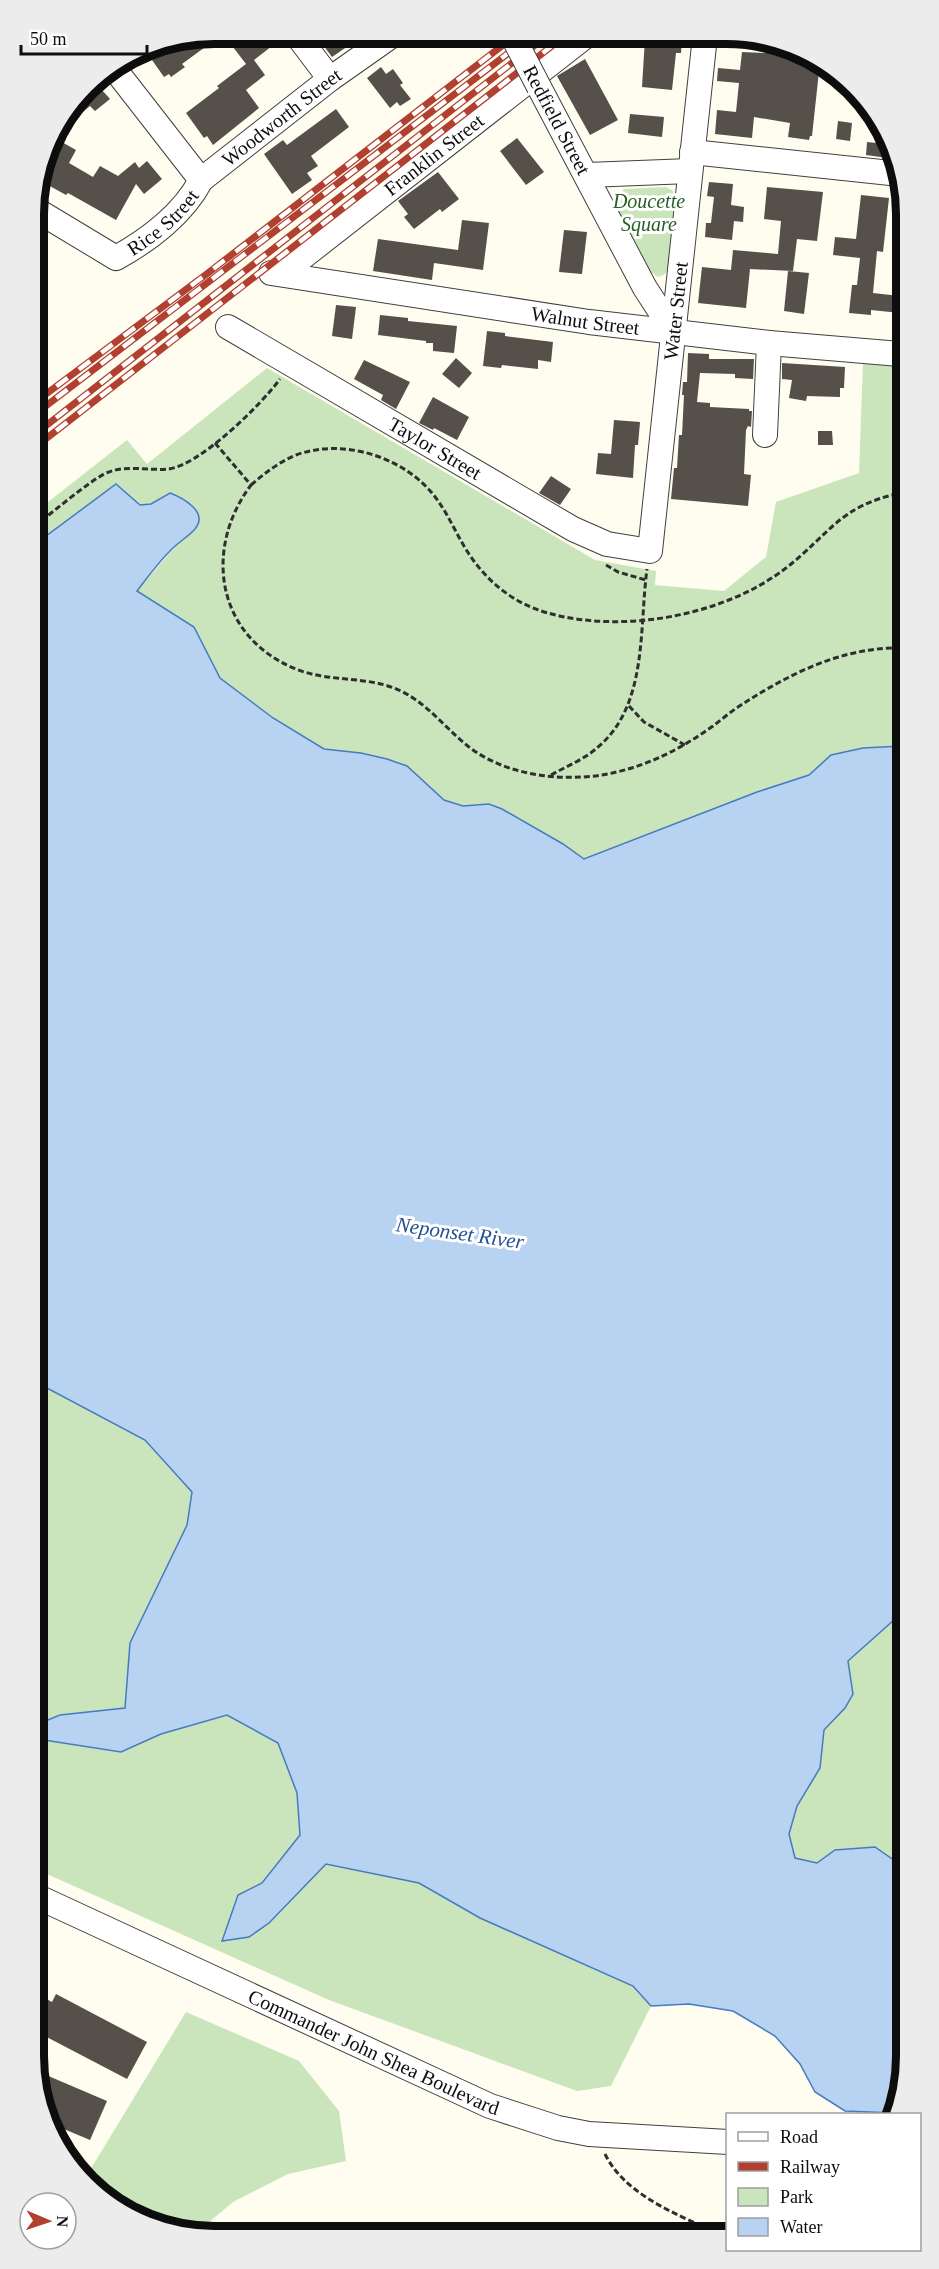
<svg xmlns="http://www.w3.org/2000/svg" width="939" height="2269" font-family="'Times New Roman',serif">
	<style>
		.green { fill: #cae5bb }
		.water { fill: #b8d2f1; stroke: #457bc1; stroke-width: 1.5 }
		.building { fill: #55504a }
		.lines { fill: none; stroke-linecap: round; stroke-linejoin: round }
		.minor-casing { stroke: #404040; stroke-width: 26 }
		.path { stroke: #2f2f2f; stroke-width: 3; stroke-dasharray: 6 3; stroke-linecap: butt }
		.minor { stroke: #fff; stroke-width: 24 }
		.rail-casing { stroke: #b14031; stroke-width: 7 }
		.rail { stroke: #fff; stroke-width: 4.5; stroke-dasharray: 14; stroke-linecap: butt }
		.minor-bridge-casing { stroke: #404040; stroke-width: 26; stroke-linecap: butt }
		.minor-bridge { stroke: #fff; stroke-width: 24 }
		.labels { text-anchor: middle; stroke-width: 6; stroke-linejoin: round; paint-order: stroke }
		.street-label { font-size: 20px; fill: #0d0d0d; stroke: #fff }
		.park-label { font-size: 20px; font-style: italic; fill: #265f23; stroke: #fff }
		.water-label { font-size: 21px; font-style: italic; fill: #214f94; stroke: #fff }
		.rim { fill: none; stroke: #0d0d0d; stroke-width: 8 }
	</style>
	<rect width="100%" height="100%" fill="#fefdef"/>
	<!-- green -->
	<g class="green">
		<polygon points="666,187 673,191 675,198 669,268 665,274 658,277 651,272 616,206 618,195 624,189"/>
		<polygon points="863,363 901,367 902,746 863,748 831,755 809,775 757,792 584,860 563,844 502,809 489,804 463,806 444,800 407,766 387,759 361,753 324,749 273,718 220,678 194,627 137,591 181,540 170,493 151,504 140,505 116,484 34,545 34,513 127,440 147,464 267,368 595,560 656,571 655,585 724,591 766,557 776,502 859,473"/>
		<polygon points="37,1388 47,1388 145,1440 192,1492 187,1525 130,1643 125,1708 60,1715 38,1724"/>
		<polygon points="904,1611 905,1868 875,1847 835,1850 817,1863 795,1858 789,1834 797,1806 820,1768 824,1730 845,1708 853,1694 848,1661"/>
		<polygon points="227,1715 278,1743 297,1793 300,1835 262,1883 238,1895 249,1937 269,1923 326,1864 419,1883 480,1918 633,1986 651,2006 611,2086 577,2091 329,2000 38,1870 38,1743 44,1740 121,1752 161,1734"/>
		<polygon points="186,2012 299,2061 339,2111 346,2161 288,2174 233,2202 196,2233 179,2233 134,2217 84,2180"/>
	</g>
	<!-- water -->
	<path class="water" d="M 116,484 L 140,505 L 151,504 L 170,493 C 183,498 209,512 195,529 C 188,537 177,543 170,551 C 158,563 147,578 137,591 L 194,627 L 220,678 L 273,718 L 324,749 L 361,753 L 387,759 L 407,766 L 444,800 L 463,806 L 489,804 L 502,809 L 563,844 L 584,859 L 757,792 L 809,775 L 831,755 L 863,748 L 902,746 L 904,1611 L 848,1661 L 853,1694 L 845,1708 L 824,1730 L 820,1768 L 797,1806 L 789,1834 L 795,1858 L 817,1863 L 835,1850 L 875,1847 L 905,1868 L 906,2067 L 895,2113 L 845,2111 L 815,2092 L 800,2064 L 775,2036 L 733,2011 L 689,2004 L 651,2006 L 633,1986 L 480,1918 L 419,1883 L 326,1864 L 269,1923 L 249,1937 L 222,1941 L 238,1895 L 262,1883 L 300,1835 L 297,1793 L 278,1743 L 227,1715 L 161,1734 L 121,1752 L 44,1740 L 38,1743 L 38,1724 L 60,1715 L 125,1708 L 130,1643 L 187,1525 L 192,1492 L 145,1440 L 47,1388 L 37,1388 L 34,545 Z"/>
	<!-- building -->
	<g class="building">
		<polygon points="214,33 262,33 272,46 254,60 265,75 246,90 259,108 213,145 207,136 204,138 186,113 219,88 217,86 246,64 223,34 182,64 185,67 171,77 169,74 164,77 152,60 156,57 154,54 168,44 170,47 180,40"/>
		<polygon points="315,34 344,34 351,44 332,57"/>
		<polygon points="662,36 676,36 676,40 682,40 681,53 676,53 672,90 642,87 645,38 662,39"/>
		<polygon points="742,52 789,54 815,58 820,62 812,136 810,136 809,140 788,137 790,123 754,117 752,138 715,134 717,110 736,112 739,83 717,81 718,68 740,70"/>
		<polygon points="585,59 618,120 590,135 557,76"/>
		<polygon points="381,67 386,74 393,69 403,83 400,85 411,99 400,106 397,102 390,108 367,78"/>
		<polygon points="93,80 110,99 95,111 90,106 63,129 58,125"/>
		<polygon points="336,109 349,127 311,156 318,166 307,173 312,180 292,194 264,154 283,140 287,145"/>
		<polygon points="630,114 664,117 662,137 628,133"/>
		<polygon points="838,121 852,123 850,141 836,139"/>
		<polygon points="51,136 76,150 69,163 93,177 100,166 118,176 135,162 139,168 147,161 162,179 144,194 136,184 116,220 68,193 66,195 39,180"/>
		<polygon points="517,138 544,172 526,185 500,151"/>
		<polygon points="867,142 886,144 895,159 866,155"/>
		<polygon points="438,172 459,199 442,212 440,209 414,229 404,217 408,214 398,201"/>
		<polygon points="709,182 733,184 731,205 744,207 743,222 734,221 732,240 705,237 706,223 711,223 714,197 707,196"/>
		<polygon points="767,187 823,192 817,241 797,239 793,271 750,269 746,308 698,303 702,267 731,270 733,250 778,254 781,221 764,219"/>
		<polygon points="861,195 889,198 883,252 877,251 873,293 900,296 900,313 871,310 871,315 849,313 852,285 857,285 860,258 833,255 835,237 856,239"/>
		<polygon points="462,220 489,223 483,270 434,263 432,280 373,271 378,239 458,250"/>
		<polygon points="564,230 587,232 582,274 559,272"/>
		<polygon points="788,271 809,273 804,314 784,311"/>
		<polygon points="336,305 356,307 352,339 332,336"/>
		<polygon points="380,315 408,318 408,321 457,326 454,353 433,351 433,343 426,343 426,341 378,335"/>
		<polygon points="487,331 505,333 505,336 553,342 551,362 538,360 538,369 502,365 501,368 483,366"/>
		<polygon points="688,353 709,354 709,359 754,359 753,379 735,378 735,374 700,373 697,402 710,403 710,407 749,409 749,411 752,411 751,427 748,426 746,430 744,474 751,475 748,506 671,499 674,468 677,468 679,435 682,435 684,395 682,395 683,382 687,382"/>
		<polygon points="456,358 472,373 459,388 442,374"/>
		<polygon points="364,360 410,382 396,409 381,400 383,395 354,379"/>
		<polygon points="782,363 845,367 844,388 840,388 840,397 807,396 806,401 789,398 792,380 782,379"/>
		<polygon points="433,397 469,417 457,440 434,428 433,430 419,423"/>
		<polygon points="614,420 640,422 638,445 635,445 633,478 596,474 598,453 611,454"/>
		<polygon points="818,431 832,431 833,445 818,445"/>
		<polygon points="551,476 571,489 560,505 539,493"/>
		<polygon points="56,1994 147,2042 127,2079 39,2033 39,1995 52,2002"/>
		<polygon points="39,2072 107,2101 90,2140 52,2124 39,2102"/>
	</g>
	<g class="lines">
		<defs>
			<g id="minor">
				<polyline points="296,34 330,79"/>
				<polyline points="113,67 201,180"/>
				<polyline points="539,87 645,288 673,331"/>
				<polyline points="692,152 900,174"/>
				<polyline points="587,175 690,171"/>
				<path id="s1" d="M 33,208 L 116,258 C 149,240 184,213 201,180 L 330,79 L 394,34"/>
				<path id="s2" d="M 271,273 L 589,322 L 769,343 L 900,354"/>
				<path id="s3" d="M 281,274 L 587,35"/>
				<path id="s4" d="M 228,327 L 573,529 L 607,544 L 650,551 L 705,36"/>
				<polyline points="765,435 769,343"/>
				<path id="s5" d="M 38,1897 L 490,2106 L 558,2128 L 589,2134 L 728,2142"/>
			</g>
		</defs>
		<!-- minor casing -->
		<use href="#minor" class="minor-casing"/>
		<!-- path -->
		<g class="path">
			<polyline points="895,373 896,394 901,406"/>
			<path d="M 215,443 L 251,485 C 203,549 216,637 296,669 C 330,683 368,675 401,691 C 427,704 443,725 464,743 C 500,774 556,782 602,775 C 643,768 678,751 713,726 C 721,720 729,713 738,707 C 787,675 841,647 901,648"/>
			<path d="M 251,485 C 265,473 279,462 296,455 C 342,438 401,456 432,493 C 447,511 455,532 467,551 C 486,581 514,604 548,613 C 623,634 724,616 786,568 C 831,533 839,506 901,493"/>
			<path d="M 34,526 C 55,511 83,486 104,474 C 124,464 147,471 168,469 C 199,466 261,405 280,379"/>
			<polyline points="606,565 618,572 646,580"/>
			<polyline points="629,706 644,722 685,745"/>
			<path d="M 551,775 C 567,766 585,759 598,747 C 648,705 639,628 647,569"/>
			<path d="M 605,2154 C 624,2193 673,2213 711,2230"/>
		</g>
		<!-- minor -->
		<use href="#minor" class="minor"/>
		<defs>
			<g id="rail">
				<polyline points="34,403 208,273 516,35"/>
				<polyline points="34,415 532,35"/>
				<polyline points="34,435 548,35"/>
				<polyline points="34,448 566,35"/>
			</g>
		</defs>
		<!-- rail casing -->
		<use href="#rail" class="rail-casing"/>
		<!-- rail -->
		<use href="#rail" class="rail"/>
		<defs>
			<polyline id="minor-bridge" points="512,35 539,87"/>
		</defs>
		<!-- minor-bridge casing -->
		<use href="#minor-bridge" class="minor-bridge-casing"/>
		<!-- minor-bridge -->
		<use href="#minor-bridge" class="minor-bridge"/>
	</g>
	<g class="labels">
		<!-- street labels -->
		<g class="street-label">
			<text dy="7" stroke="none"><textPath href="#s1" startOffset="316">Woodworth Street</textPath></text>
			<text transform="translate(557 120) rotate(62)" y="7">Redfield Street</text>
			<text dy="7" stroke="none"><textPath href="#s3" startOffset="194">Franklin Street</textPath></text>
			<text dy="7" stroke="none"><textPath href="#s1" startOffset="156">Rice Street</textPath></text>
			<text dy="7" stroke="none"><textPath href="#s4" startOffset="722">Water Street</textPath></text>
			<text dy="7" stroke="none"><textPath href="#s2" startOffset="318">Walnut Street</textPath></text>
			<text dy="7" stroke="none"><textPath href="#s4" startOffset="240">Taylor Street</textPath></text>
			<text dy="7" stroke="none"><textPath href="#s5" startOffset="370">Commander John Shea Boulevard</textPath></text>
		</g>
		<!-- park labels -->
		<g class="park-label">
			<text x="649" y="208">Doucette<tspan x="649" dy="23">Square</tspan></text>
		</g>
		<!-- water labels -->
		<g class="water-label">
			<text transform="translate(460 1233) rotate(8)" y="7">Neponset River</text>
		</g>
	</g>
	<!-- crop -->
	<path d="M0 0H939V2269H0ZM214 44H726A170 170 0 0 1 896 214V2056A170 170 0 0 1 726 2226H214A170 170 0 0 1 44 2056V214A170 170 0 0 1 214 44Z" fill="#ececec" fill-rule="evenodd"/>
	<path class="rim" d="M214 44H726A170 170 0 0 1 896 214V2056A170 170 0 0 1 726 2226H214A170 170 0 0 1 44 2056V214A170 170 0 0 1 214 44Z"/>
	<!-- legend -->
	<rect x="726" y="2113" width="195" height="138" fill="#ffffff" stroke="#9e9e9e" stroke-width="1.5"/>
	<rect x="738" y="2132" width="30" height="9" fill="#ffffff" stroke="#9e9e9e" stroke-width="1.5"/>
	<text x="780" y="2143" font-size="18" fill="#0d0d0d">Road</text>
	<rect x="738" y="2162" width="30" height="9" fill="#b14031" stroke="#9e9e9e" stroke-width="1.5"/>
	<text x="780" y="2173" font-size="18" fill="#0d0d0d">Railway</text>
	<rect x="738" y="2188" width="30" height="18" fill="#cae5bb" stroke="#9e9e9e" stroke-width="1.5"/>
	<text x="780" y="2203" font-size="18" fill="#0d0d0d">Park</text>
	<rect x="738" y="2218" width="30" height="18" fill="#b8d2f1" stroke="#9e9e9e" stroke-width="1.5"/>
	<text x="780" y="2233" font-size="18" fill="#0d0d0d">Water</text>
	<!-- north arrow -->
	<g transform="translate(48 2221) rotate(92)"><circle r="28" fill="#ffffff" stroke="#9e9e9e" stroke-width="1.5"/>
	<path d="M0-4.5L10 22L0 15L-10 22Z" fill="#b14031"/>
	<text y="-9" font-size="16" font-weight="bold" text-anchor="middle" fill="#0d0d0d">N</text>
	</g>
	<!-- scale -->
	<path d="M21 45v9h126v-9" fill="none" stroke="#0d0d0d" stroke-width="3"/>
	<text x="30" y="45" font-size="18" fill="#0d0d0d" stroke="#ffffff" stroke-width="4.5" paint-order="stroke">50 m</text>
</svg>
